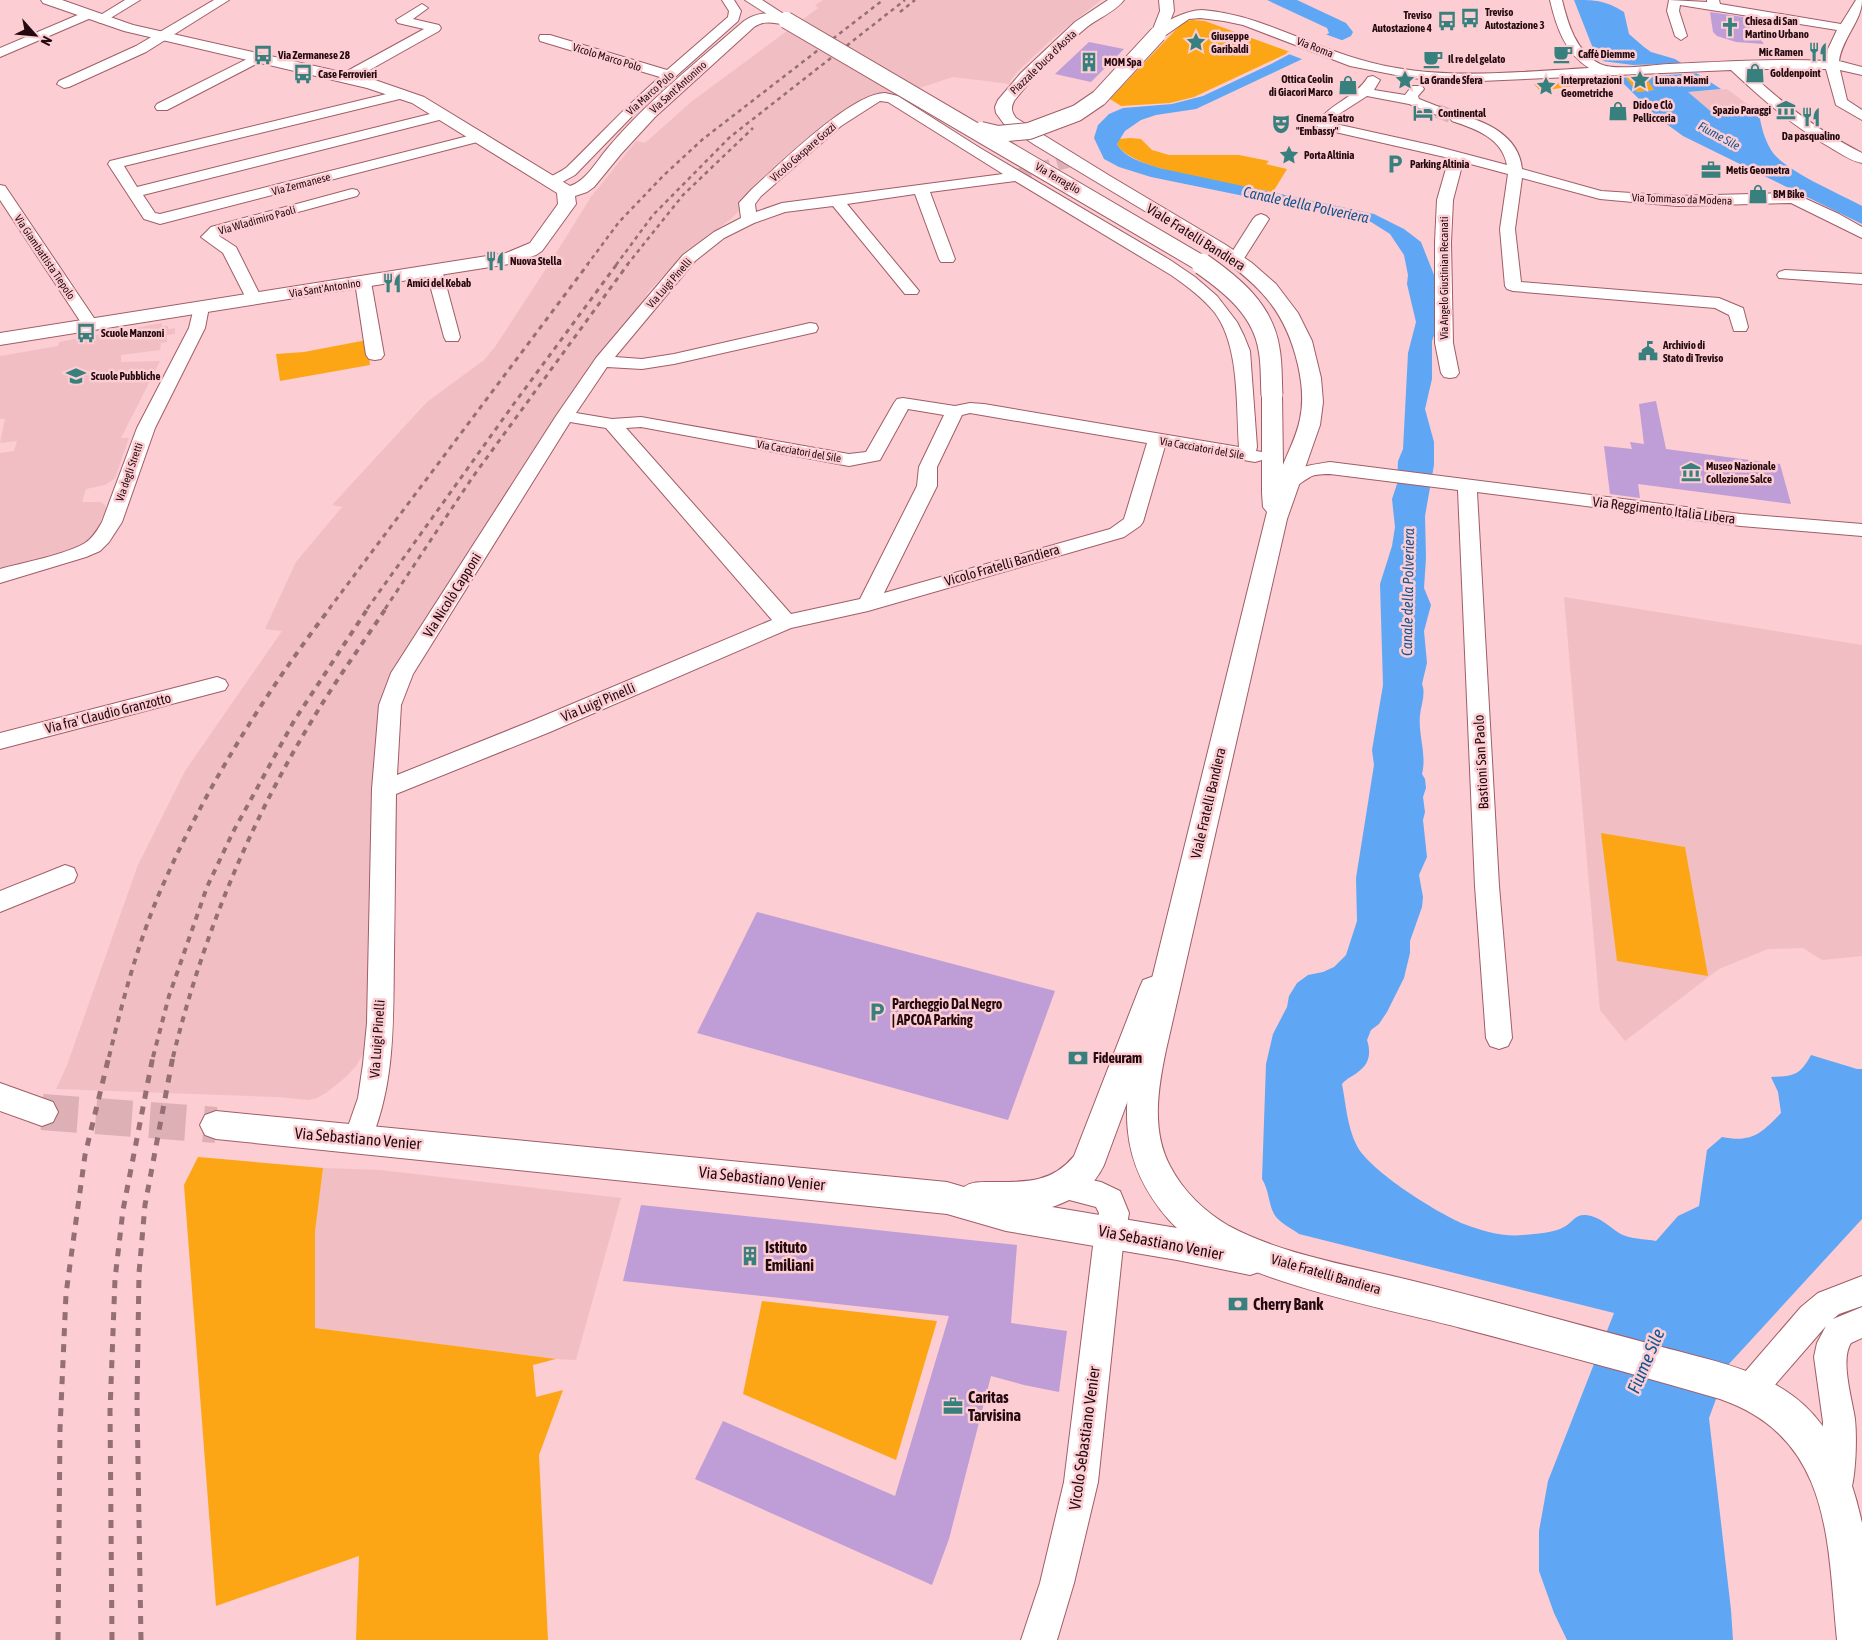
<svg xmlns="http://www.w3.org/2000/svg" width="1862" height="1640" font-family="'Asap Condensed',sans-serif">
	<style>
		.built { fill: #f1bec3 }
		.green { fill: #fca616 }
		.water { fill: #5fa7f4; fill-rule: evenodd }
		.pier { fill: #fccdd2 }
		.building { fill: #bf9dd6 }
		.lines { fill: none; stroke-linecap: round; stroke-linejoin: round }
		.street-tunnel { stroke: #dcb0b5; stroke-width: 14; stroke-dasharray: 14 7; stroke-linecap: butt }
		.secondary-tunnel { stroke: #dcb0b5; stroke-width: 36; stroke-dasharray: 36 18; stroke-linecap: butt }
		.street-casing { stroke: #a05d66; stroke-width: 2 }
		.secondary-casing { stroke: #a05d66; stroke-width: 2 }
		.primary-casing { stroke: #a05d66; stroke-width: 2 }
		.street { fill: #fff; fill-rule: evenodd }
		.secondary { fill: #fff; fill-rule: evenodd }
		.primary { fill: #fff; fill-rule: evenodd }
		.rail-far3 { stroke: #946f74; stroke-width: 2.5; stroke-dasharray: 4 4; stroke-linecap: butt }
		.rail-far2 { stroke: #946f74; stroke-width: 3; stroke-dasharray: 5 5; stroke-linecap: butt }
		.rail-far1 { stroke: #946f74; stroke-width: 4; stroke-dasharray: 6 6; stroke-linecap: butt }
		.rail { stroke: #946f74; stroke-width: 5; stroke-dasharray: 8 8; stroke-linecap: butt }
		.primary-bridge-far1-casing { stroke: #a05d66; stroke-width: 18; stroke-linecap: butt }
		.primary-bridge-casing { stroke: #a05d66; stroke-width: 23; stroke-linecap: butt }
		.primary-bridge-far1 { stroke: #fff; stroke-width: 16 }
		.primary-bridge { stroke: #fff; stroke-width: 21 }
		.labels { text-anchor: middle; stroke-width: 5; stroke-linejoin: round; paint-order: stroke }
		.far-poi-label { font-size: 11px; font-weight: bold; fill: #240a0f; stroke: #fccdd2; text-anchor: start }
		.far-street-label { font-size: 11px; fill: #240a0f; stroke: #fccdd2 }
		.far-water-label { font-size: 12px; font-style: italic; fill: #125592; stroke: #fccdd2 }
		.street-label { font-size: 14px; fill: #240a0f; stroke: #fccdd2 }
		.poi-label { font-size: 14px; font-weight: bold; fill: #240a0f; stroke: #fccdd2; text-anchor: start }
		.water-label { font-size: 15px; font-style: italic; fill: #125592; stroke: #fccdd2 }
		.near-street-label { font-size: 16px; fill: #240a0f; stroke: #fccdd2 }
		.near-poi-label { font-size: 16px; font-weight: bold; fill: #240a0f; stroke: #fccdd2; text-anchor: start }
		.near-water-label { font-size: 18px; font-style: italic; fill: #125592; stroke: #fccdd2 }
	</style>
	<rect width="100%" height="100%" fill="#fccdd2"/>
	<!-- built -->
	<g class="built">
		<polygon points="823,0 1101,0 1052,39 1018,71 1010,81 1010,84 953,77 904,93 849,107 804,145 733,217 680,259 648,292 643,302 603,348 573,407 395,679 368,1045 356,1066 346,1077 326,1093 317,1098 308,1100 277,1097 56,1089 67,1065 138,865 185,771 282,631 265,629 296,562 342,507 332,505 427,402 484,360 495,347 553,258 591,197 636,141 645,143 691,102 818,8 815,5"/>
		<polygon points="1727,89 1759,113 1715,115 1687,92"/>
		<polygon points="162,323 162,326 168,326 168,329 175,328 175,334 167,335 167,342 161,343 160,350 121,355 121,362 160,361 121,438 129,438 115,478 105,485 86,489 82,502 101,502 105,505 106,509 93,539 75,548 0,568 0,453 14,451 17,441 0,443 5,419 0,419 0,356 58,346 59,342"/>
		<polygon points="1564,597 1862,645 1862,956 1822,960 1803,948 1768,949 1719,969 1625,1041 1600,1010"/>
		<polygon points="323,1168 380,1170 621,1198 576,1360 556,1359 315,1328 315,1232"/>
	</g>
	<!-- green -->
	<g class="green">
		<polygon points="1192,20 1205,21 1290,52 1194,97 1170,103 1121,106 1110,99 1183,22"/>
		<polygon points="1646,76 1654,90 1637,92 1625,78"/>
		<polygon points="1572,81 1575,86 1540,91 1534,84"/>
		<path d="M 1130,138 L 1141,139 L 1152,150 L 1169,155 L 1239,155 L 1269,161 L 1266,164 L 1287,169 L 1273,192 C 1242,186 1130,171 1117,144 L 1119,139 Z"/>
		<polygon points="367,340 370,365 280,381 276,354 304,352"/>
		<polygon points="1601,833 1685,847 1708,976 1617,961"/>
		<polygon points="198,1157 323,1168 315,1232 315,1328 556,1359 533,1365 536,1397 563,1390 539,1455 548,1640 356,1640 359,1556 216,1606 184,1185"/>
		<polygon points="762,1301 937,1321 896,1460 743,1394"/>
	</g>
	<!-- water -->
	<g class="water">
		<path d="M 1267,0 L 1297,0 L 1346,23 L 1353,32 L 1351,36 L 1196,109 L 1156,115 L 1141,120 L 1125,131 L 1117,144 C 1124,158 1145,163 1159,168 L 1374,214 L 1404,229 L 1421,242 L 1436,280 L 1436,330 L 1432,341 L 1432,379 L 1425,409 L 1434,442 L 1434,465 L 1425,516 L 1426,558 L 1424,588 L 1431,605 L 1424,631 L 1427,663 L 1422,684 C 1426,694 1421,705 1420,715 C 1418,735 1427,754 1422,774 L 1425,779 L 1426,788 L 1423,797 L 1425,812 L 1423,820 L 1427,857 L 1419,875 L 1423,897 L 1422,907 L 1410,941 L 1410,953 L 1404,978 L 1387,1012 L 1379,1024 L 1371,1030 L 1367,1040 C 1371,1052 1370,1064 1358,1072 C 1352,1077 1348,1077 1342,1084 C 1346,1104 1347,1127 1357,1146 C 1370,1171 1437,1213 1464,1224 C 1482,1231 1503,1237 1523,1235 C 1535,1234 1554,1233 1564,1227 C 1573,1222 1575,1214 1586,1215 C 1601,1217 1608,1226 1619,1233 C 1628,1239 1646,1239 1656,1241 L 1678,1216 L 1699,1206 L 1707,1150 L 1722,1137 C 1751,1143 1761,1134 1781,1113 L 1778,1092 L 1771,1077 C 1793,1076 1800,1076 1811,1055 L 1857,1069 L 1862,1069 L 1862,1219 L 1729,1364 L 1709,1418 L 1731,1610 L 1733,1640 L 1567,1640 L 1554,1613 L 1539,1571 L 1539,1531 L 1548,1481 L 1614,1313 L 1299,1234 C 1292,1229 1281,1223 1276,1217 C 1268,1206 1270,1192 1262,1179 L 1266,1064 L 1273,1034 L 1287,1007 L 1289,996 L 1297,983 L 1308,975 L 1323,972 L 1334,967 L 1346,955 L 1357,921 L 1356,878 L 1374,765 L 1372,750 L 1383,685 L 1380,584 L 1392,546 L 1395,527 L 1392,499 L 1397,484 L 1398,461 L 1403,449 L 1408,353 L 1416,322 L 1407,284 L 1408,275 L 1404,255 L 1390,234 L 1371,222 L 1151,177 L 1119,167 L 1104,159 L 1094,138 L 1098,125 L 1109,114 L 1123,108 L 1172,104 L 1203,96 L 1273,63 L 1329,33 L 1327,28 Z"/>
		<path d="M 1574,0 C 1595,0 1605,0 1624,12 L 1629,34 L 1644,47 L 1651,52 L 1675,59 L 1721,89 L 1688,92 L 1715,115 L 1759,113 C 1761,126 1764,138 1771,150 C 1784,171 1839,193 1862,206 L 1862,224 L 1683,136 L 1657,117 L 1621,81 L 1594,51 ZM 1645,76 L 1654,90 L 1637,92 L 1626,78 Z"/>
	</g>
	<!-- pier -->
	<g class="pier">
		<polygon points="1325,34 1347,42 1307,61 1286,53"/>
		<polygon points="1602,61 1633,65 1687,63 1701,73 1618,78"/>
	</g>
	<!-- building -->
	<g class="building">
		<polygon points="1710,12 1743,17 1764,44 1736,42 1717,36 1713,32"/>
		<polygon points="1089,42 1124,49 1091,82 1055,74"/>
		<polygon points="1656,401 1666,449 1780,464 1791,504 1638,484 1640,498 1610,494 1604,446 1632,449 1630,442 1644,444 1639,404"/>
		<polygon points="757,912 1055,991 1008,1120 697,1033"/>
		<polygon points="641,1205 1017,1245 1011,1323 1067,1331 1059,1392 1024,1385 991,1376 949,1539 932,1585 695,1479 723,1421 895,1496 949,1316 623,1281"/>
	</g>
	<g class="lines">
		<!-- street-tunnel -->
		<g class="street-tunnel">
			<polyline points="1437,111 1457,118"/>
			<polyline points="1017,176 1070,160"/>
		</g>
		<!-- secondary-tunnel -->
		<polyline class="secondary-tunnel" points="42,1112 216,1125"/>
		<defs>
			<g id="street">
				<polygon points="125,0 140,0 104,22 100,23 94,19"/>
				<polygon points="214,0 229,0 146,52 69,87 64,88 57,84 59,81 136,46"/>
				<path d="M 722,0 L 734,0 L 741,11 L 738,21 L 639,109 L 575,175 L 557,185 L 547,185 L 545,182 C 550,175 560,173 567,167 C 598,137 627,105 660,77 L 540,41 L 539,38 L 540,35 L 550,35 L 667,70 L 728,17 L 729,11 Z"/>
				<path d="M 1550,0 L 1562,0 C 1568,24 1576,52 1600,64 C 1615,71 1651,65 1669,64 C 1721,62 1774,58 1826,61 L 1828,49 L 1837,30 L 1680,5 L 1679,11 L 1687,36 L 1681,40 L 1675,36 L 1667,11 L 1669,0 L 1707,2 L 1707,0 L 1719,0 L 1720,4 L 1841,24 L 1856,0 L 1862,0 C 1862,21 1842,38 1839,61 L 1862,67 L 1862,75 L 1840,70 L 1847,100 L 1862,110 L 1862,120 L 1836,105 L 1826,69 L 1746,69 C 1781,103 1819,131 1862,153 L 1862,163 C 1851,161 1841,154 1831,148 C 1794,127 1762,99 1731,70 L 1458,82 L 1411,78 L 1350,66 L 1243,25 L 1224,21 L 1200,18 L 1189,19 L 1163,37 L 1158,38 L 1152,34 C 1161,22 1187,10 1202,10 C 1257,14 1306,44 1358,59 C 1432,82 1512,72 1589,68 C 1565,53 1556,26 1550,0 Z"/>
				<polygon points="422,4 428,8 413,19 439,25 441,28 439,31 350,81 340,81 338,78 340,75 424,29 398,23 396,20"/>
				<polygon points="87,11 91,12 93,15 91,18 0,57 0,48"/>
				<polygon points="257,54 262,55 264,58 262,61 167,110 157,110 155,107 157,104"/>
				<path d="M 1373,76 L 1380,80 L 1374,90 L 1405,95 L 1412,86 L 1422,86 L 1424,89 L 1418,96 L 1419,99 L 1442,108 L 1444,111 L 1437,115 L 1409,104 L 1367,96 L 1339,114 L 1331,123 L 1435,146 L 1507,165 C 1502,138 1476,129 1452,121 L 1450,118 L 1457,114 C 1486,121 1519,136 1522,169 L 1601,191 L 1677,196 L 1793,193 L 1839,214 L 1862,227 L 1862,238 L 1791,203 L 1677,206 L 1600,199 L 1522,178 L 1515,229 L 1521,282 L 1719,298 L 1743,308 L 1748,327 L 1746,331 L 1734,331 L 1729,315 L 1715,308 L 1513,291 L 1507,289 L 1505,286 L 1500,229 L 1508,174 L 1463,162 L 1453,200 L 1451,242 L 1453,343 L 1459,373 L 1456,377 L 1450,378 L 1444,377 L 1441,373 L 1435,343 L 1435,242 L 1437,200 L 1449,158 L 1322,129 L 1315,125 C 1331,102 1354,99 1368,77 Z"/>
				<polygon points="403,90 410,94 408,97 124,166 137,187 442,111 449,115 447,118 143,195 155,213 160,214 480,133 485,134 487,137 485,140 160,224 144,219 108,164 110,161"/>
				<path d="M 885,93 L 898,96 L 980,148 L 1170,260 L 1195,277 L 1217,296 L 1237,322 L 1244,336 L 1250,351 L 1257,447 L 1256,451 L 1262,452 L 1264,456 L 1262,460 L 1255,462 L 1165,446 L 1143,522 L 1140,526 L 1124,537 L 868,611 L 791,628 L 550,732 L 396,794 C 395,847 395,900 394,953 C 393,1019 396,1086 368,1147 L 358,1151 L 348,1147 L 344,1138 L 358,1098 L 363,1064 L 367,1023 L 372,789 L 379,705 L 391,673 L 556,416 L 596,358 L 683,255 L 714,232 L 741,218 L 739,203 L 751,190 C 778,166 851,93 885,93 ZM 880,101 L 888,102 L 1003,174 L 782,203 L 756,212 L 755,204 L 761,196 L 841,126 ZM 1015,181 L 1171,275 C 1187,286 1203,298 1215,313 C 1240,347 1236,406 1239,447 L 984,404 L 970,403 L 955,406 L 903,398 L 897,399 L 894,403 L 866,452 L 849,454 L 641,417 L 612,419 L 576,413 L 607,367 L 642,369 L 674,364 L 816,332 L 818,328 L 816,324 L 810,323 L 674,354 L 642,359 L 615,357 L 695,261 L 724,238 L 754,223 L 785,212 L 833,206 L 905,294 L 917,294 L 919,291 L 847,204 L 915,194 L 939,259 L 941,262 L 953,262 L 955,259 L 930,192 ZM 908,409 L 944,415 L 919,467 L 917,486 L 860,599 L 791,614 L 626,428 L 641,427 L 849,466 L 880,460 ZM 970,413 L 1147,443 L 1124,519 L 1110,529 L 884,593 L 937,486 L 937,467 L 962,415 ZM 570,422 L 606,428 L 772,620 L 534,720 L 397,775 L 401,705 L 413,674 Z"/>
				<polygon points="0,185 5,186 98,324 96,328 84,328 82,324 0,200"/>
				<polygon points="352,189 357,190 359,193 357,196 221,233 219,236 236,247 262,299 260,302 248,302 223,253 201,237 211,227"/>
				<polygon points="1261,214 1266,216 1269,219 1243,260 1241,263 1229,263 1227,260 1253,219 1256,216"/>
				<polygon points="434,265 440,267 442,270 460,337 458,341 446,341 444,337 426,270 428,267"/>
				<polygon points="1785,270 1862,274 1862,284 1779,278 1777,275 1779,272"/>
				<polygon points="363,277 369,279 371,282 384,355 381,359 375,360 369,359 366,355 355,282 357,279"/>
				<path d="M 201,302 L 207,303 L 209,307 L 205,328 L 155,428 L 122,522 L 109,542 L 100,551 L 86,557 L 0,583 L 0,569 C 22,563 67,554 85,543 C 93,538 98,529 102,522 L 137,428 L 189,328 L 195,303 Z"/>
				<path d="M 1330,462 L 1741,514 L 1862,524 L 1862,536 L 1741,526 L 1477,492 L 1499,886 L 1512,1038 L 1508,1046 L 1499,1049 L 1490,1046 L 1486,1038 L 1475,886 L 1458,490 L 1330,474 C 1324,474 1315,474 1310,477 C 1299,483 1294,491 1280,488 L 1277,484 C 1289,467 1311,465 1330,462 Z"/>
				<polygon points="217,677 225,680 228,685 225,690 0,749 0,733"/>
				<polygon points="65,865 74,868 77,875 74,882 0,912 0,891"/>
				<polygon points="1064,1174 1101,1182 1120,1191 1129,1213 1123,1246 1098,1482 1074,1583 1057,1640 1021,1640 1040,1583 1064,1482 1093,1246 1099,1213 1096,1207 1054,1196 1050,1187 1054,1178"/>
				<path d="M 1862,1276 L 1862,1306 L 1839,1314 L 1833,1319 L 1862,1307 L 1862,1338 L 1851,1343 C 1840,1360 1852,1399 1855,1419 C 1857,1439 1856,1479 1849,1497 L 1837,1502 L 1825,1497 L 1820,1485 L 1823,1422 L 1814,1357 L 1817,1343 L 1826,1326 L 1760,1402 L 1749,1407 L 1738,1402 L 1733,1391 L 1738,1380 L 1801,1307 L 1818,1293 Z"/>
			</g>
			<g id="secondary">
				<path d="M 41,0 L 62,0 L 133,25 L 372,79 L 424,97 L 570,186 C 586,181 596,162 607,149 C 646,102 698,61 744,21 C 759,11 774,12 791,17 L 793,20 L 791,23 C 777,27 770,17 754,27 L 655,117 L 621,154 L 594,187 L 587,192 L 575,196 L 576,204 L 542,251 L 536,255 L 509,264 L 0,345 L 0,333 L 506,253 L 530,243 L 558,204 L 557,193 L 412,103 L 367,88 L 124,31 L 43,3 Z"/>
				<path d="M 1154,976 L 1165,980 L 1169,989 L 1104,1165 C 1093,1188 1076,1199 1052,1207 L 1177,1228 L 1250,1243 L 1262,1247 L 1267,1259 L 1262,1271 L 1250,1275 L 1177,1260 L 1006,1231 L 947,1214 L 216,1139 L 205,1135 L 200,1125 L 205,1115 L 216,1111 L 947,1182 L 964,1187 C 972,1181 982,1182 993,1182 C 1026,1182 1052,1183 1074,1156 L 1139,989 L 1143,980 Z"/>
				<polygon points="0,1083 53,1102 58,1112 53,1122 42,1126 0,1111"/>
			</g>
			<g id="primary">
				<polygon points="745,0 762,0 793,20 791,23 781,23"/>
				<path d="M 1108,0 L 1124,0 C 1115,12 1098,18 1087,27 C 1061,49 1035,74 1014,101 C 1011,108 1011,111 1016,118 L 1110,176 L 1226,245 L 1252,263 L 1276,284 L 1298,313 L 1312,341 L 1321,378 L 1323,402 L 1320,425 L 1287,519 L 1166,1050 C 1158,1088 1151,1130 1170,1166 C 1183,1191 1205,1212 1229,1226 C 1281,1254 1348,1265 1405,1279 C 1491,1300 1576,1324 1662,1347 C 1710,1360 1767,1370 1805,1406 C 1837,1436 1853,1481 1862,1523 L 1862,1640 L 1837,1640 C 1827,1540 1832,1438 1720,1399 C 1634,1374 1548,1351 1461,1328 C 1383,1307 1223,1280 1169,1220 C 1116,1160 1122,1103 1139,1031 L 1267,512 L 1263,507 L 1262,493 L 1262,395 L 1265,391 L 1272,389 L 1279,391 L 1282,395 L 1283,465 C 1289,450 1297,435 1300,419 C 1304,401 1302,383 1298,365 C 1285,309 1259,285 1213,252 L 1035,145 L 1004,124 L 996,113 L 995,107 L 998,100 L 1021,73 L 1075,22 Z"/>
				<polygon points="1159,0 1173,0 1174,11 1165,34 1163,37 1153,37 1151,34 1160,11"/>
			</g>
		</defs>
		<!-- street casing -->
		<use href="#street" class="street-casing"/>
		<!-- secondary casing -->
		<use href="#secondary" class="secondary-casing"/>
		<!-- primary casing -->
		<use href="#primary" class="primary-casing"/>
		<!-- street -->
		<use href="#street" class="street"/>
		<!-- secondary -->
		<use href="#secondary" class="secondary"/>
		<!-- primary -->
		<use href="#primary" class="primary"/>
		<!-- rail-far3 -->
		<g class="rail-far3">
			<polyline points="900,12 915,0"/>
			<polyline points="587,265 619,222 664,175 703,139 883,0"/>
			<polyline points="616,265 653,215 730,137 905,0"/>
			<polyline points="627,265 683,195 753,128"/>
		</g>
		<!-- rail-far2 -->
		<g class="rail-far2">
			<polyline points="329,609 588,264"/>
			<polyline points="367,609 513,405 617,264"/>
			<polyline points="385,609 472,478 628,264"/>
		</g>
		<!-- rail-far1 -->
		<g class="rail-far1">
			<path d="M 109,1057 C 123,999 138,942 162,887 C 206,787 264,695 330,608"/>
			<polyline points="153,1057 169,996 207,887 233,832 294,721 368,608"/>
			<path d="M 173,1057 C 202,939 248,826 311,722 C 334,683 361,646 386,608"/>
		</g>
		<!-- rail -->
		<g class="rail">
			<polyline points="58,1640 60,1429 66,1294 85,1155 109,1056"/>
			<polyline points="112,1640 110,1411 115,1279 123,1210 153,1056"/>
			<polyline points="141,1640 137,1401 139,1273 145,1205 173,1056"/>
		</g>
		<defs>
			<g id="primary-bridge-far1">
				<polyline points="786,20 1204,265"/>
				<polyline points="981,130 998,134 1029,131 1077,113 1099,98 1158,34"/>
			</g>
			<path id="primary-bridge" d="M 1202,264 C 1232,285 1263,310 1269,349 C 1272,364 1271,380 1272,395"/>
		</defs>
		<!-- primary-bridge-far1 casing -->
		<use href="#primary-bridge-far1" class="primary-bridge-far1-casing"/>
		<!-- primary-bridge casing -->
		<use href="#primary-bridge" class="primary-bridge-casing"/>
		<!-- primary-bridge-far1 -->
		<use href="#primary-bridge-far1" class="primary-bridge-far1"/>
		<!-- primary-bridge -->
		<use href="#primary-bridge" class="primary-bridge"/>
	</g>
	<!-- icons -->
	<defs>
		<symbol id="bus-bare" viewBox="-9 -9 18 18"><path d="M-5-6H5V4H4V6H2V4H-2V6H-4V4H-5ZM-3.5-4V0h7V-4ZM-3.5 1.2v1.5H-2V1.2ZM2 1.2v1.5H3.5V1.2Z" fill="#38807d" stroke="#fccdd2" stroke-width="2.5" paint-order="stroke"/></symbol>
		<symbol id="church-bare" viewBox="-9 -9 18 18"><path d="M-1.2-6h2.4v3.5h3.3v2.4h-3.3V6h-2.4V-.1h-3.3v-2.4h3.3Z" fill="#38807d" stroke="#fccdd2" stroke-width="2.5" paint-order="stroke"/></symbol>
		<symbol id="sight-bare" viewBox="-9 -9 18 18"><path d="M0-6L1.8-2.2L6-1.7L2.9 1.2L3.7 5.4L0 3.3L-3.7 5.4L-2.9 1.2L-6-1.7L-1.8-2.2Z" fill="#38807d" stroke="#fccdd2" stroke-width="2.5" paint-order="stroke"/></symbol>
		<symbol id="restaurant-bare" viewBox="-9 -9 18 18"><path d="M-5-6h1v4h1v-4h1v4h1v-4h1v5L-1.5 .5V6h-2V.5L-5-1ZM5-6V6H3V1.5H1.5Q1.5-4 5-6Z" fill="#38807d" stroke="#fccdd2" stroke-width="2.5" paint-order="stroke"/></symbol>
		<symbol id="cafe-bare" viewBox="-9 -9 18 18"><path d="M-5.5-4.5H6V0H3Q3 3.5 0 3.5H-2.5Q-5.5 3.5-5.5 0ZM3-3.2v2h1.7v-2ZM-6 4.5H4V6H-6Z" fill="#38807d" stroke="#fccdd2" stroke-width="2.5" paint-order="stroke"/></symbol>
		<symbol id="building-bare" viewBox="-9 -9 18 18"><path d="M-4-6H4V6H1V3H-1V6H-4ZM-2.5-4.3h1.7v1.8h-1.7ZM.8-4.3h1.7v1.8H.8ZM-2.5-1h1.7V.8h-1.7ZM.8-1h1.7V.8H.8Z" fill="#38807d" stroke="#fccdd2" stroke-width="2.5" paint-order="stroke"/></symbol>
		<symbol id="shop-bare" viewBox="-9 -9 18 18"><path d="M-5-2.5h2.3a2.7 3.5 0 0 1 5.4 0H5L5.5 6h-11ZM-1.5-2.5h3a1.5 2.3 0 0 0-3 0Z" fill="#38807d" stroke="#fccdd2" stroke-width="2.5" paint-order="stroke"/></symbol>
		<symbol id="museum-bare" viewBox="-9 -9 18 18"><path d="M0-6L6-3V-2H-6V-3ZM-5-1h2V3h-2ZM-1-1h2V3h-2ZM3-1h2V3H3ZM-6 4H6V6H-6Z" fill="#38807d" stroke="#fccdd2" stroke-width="2.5" paint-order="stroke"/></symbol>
		<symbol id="hotel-bare" viewBox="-9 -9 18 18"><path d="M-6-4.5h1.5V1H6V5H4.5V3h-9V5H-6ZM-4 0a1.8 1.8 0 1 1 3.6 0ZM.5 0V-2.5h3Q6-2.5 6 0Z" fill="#38807d" stroke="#fccdd2" stroke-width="2.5" paint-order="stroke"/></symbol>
		<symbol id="theatre-bare" viewBox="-9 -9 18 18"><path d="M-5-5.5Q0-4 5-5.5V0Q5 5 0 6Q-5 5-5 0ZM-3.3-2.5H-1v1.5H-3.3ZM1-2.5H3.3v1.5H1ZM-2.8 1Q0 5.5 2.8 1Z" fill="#38807d" stroke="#fccdd2" stroke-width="2.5" paint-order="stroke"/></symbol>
		<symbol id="parking-bare" viewBox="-9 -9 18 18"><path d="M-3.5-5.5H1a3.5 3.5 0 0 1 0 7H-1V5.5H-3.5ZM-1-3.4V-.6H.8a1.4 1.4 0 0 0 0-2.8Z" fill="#38807d" stroke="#fccdd2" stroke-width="2.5" paint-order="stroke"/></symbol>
		<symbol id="office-bare" viewBox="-9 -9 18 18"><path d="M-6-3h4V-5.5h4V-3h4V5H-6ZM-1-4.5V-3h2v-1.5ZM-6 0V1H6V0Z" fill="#38807d" stroke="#fccdd2" stroke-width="2.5" paint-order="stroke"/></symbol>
		<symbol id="civic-bare" viewBox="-9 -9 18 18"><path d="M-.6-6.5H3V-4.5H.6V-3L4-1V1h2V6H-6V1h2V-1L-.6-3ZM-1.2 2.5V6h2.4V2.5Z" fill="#38807d" stroke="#fccdd2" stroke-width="2.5" paint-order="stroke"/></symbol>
		<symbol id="school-bare" viewBox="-9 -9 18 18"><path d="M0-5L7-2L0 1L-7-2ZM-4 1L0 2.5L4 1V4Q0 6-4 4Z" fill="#38807d" stroke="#fccdd2" stroke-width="2.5" paint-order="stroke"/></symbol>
		<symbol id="bank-bare" viewBox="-9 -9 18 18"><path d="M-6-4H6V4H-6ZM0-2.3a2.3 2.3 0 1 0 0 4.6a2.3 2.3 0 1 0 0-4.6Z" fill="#38807d" stroke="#fccdd2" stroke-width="2.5" paint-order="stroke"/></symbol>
	</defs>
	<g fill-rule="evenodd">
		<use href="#bus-bare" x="1456" y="4" width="28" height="28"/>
		<use href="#bus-bare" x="1433" y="7" width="28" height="28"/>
		<use href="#church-bare" x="1716" y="13" width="28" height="28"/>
		<use href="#sight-bare" x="1182" y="28" width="28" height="28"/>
		<use href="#restaurant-bare" x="1804" y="38" width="28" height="28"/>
		<use href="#cafe-bare" x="1549" y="40" width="28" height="28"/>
		<use href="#bus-bare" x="249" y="41" width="28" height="28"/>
		<use href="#cafe-bare" x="1419" y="45" width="28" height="28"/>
		<use href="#building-bare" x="1075" y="48" width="28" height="28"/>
		<use href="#shop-bare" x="1741" y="59" width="28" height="28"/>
		<use href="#bus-bare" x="289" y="60" width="28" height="28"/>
		<use href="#sight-bare" x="1391" y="66" width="28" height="28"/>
		<use href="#sight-bare" x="1626" y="66" width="28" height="28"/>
		<use href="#shop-bare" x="1334" y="71" width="28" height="28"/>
		<use href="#sight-bare" x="1532" y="72" width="28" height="28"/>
		<use href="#museum-bare" x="1772" y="96" width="28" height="28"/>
		<use href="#shop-bare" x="1604" y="97" width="28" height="28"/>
		<use href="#hotel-bare" x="1409" y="99" width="28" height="28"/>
		<use href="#restaurant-bare" x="1797" y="103" width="28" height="28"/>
		<use href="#theatre-bare" x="1267" y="110" width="28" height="28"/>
		<use href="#sight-bare" x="1275" y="141" width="28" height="28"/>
		<use href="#parking-bare" x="1381" y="150" width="28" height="28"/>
		<use href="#office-bare" x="1697" y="156" width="28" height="28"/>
		<use href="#shop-bare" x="1744" y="180" width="28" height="28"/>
		<use href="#restaurant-bare" x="481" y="247" width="28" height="28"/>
		<use href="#restaurant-bare" x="378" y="269" width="28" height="28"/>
		<use href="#bus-bare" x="72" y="319" width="28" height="28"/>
		<use href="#civic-bare" x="1634" y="337" width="28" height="28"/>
		<use href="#school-bare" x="62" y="362" width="28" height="28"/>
		<use href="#museum-bare" x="1677" y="458" width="28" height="28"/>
		<use href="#parking-bare" x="863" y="998" width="28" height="28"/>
		<use href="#bank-bare" x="1064" y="1044" width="28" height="28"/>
		<use href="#building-bare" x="736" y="1242" width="28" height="28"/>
		<use href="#bank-bare" x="1224" y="1290" width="28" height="28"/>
		<use href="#office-bare" x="939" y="1392" width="28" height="28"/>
	</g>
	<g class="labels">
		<!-- far-poi labels -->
		<g class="far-poi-label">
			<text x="1485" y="16">Treviso<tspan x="1485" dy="13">Autostazione 3</tspan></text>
			<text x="1432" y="19" text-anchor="end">Treviso<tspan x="1432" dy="13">Autostazione 4</tspan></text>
			<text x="1745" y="25">Chiesa di San<tspan x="1745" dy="13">Martino Urbano</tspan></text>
			<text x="1211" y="40">Giuseppe<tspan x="1211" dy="13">Garibaldi</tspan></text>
			<text x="1803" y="56" text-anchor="end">Mic Ramen</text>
			<text x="1578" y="58">Caffè Diemme</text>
			<text x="278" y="59">Via Zermanese 28</text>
			<text x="1448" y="63">Il re del gelato</text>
			<text x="1104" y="66">MOM Spa</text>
			<text x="1770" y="77">Goldenpoint</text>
			<text x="318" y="78">Case Ferrovieri</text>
			<text x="1333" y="83" text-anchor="end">Ottica Ceolin<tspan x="1333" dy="13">di Giacori Marco</tspan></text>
			<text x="1420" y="84">La Grande Sfera</text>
			<text x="1561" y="84">Interpretazioni<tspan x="1561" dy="13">Geometriche</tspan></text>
			<text x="1655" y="84">Luna a Miami</text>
			<text x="1633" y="109">Dido e Clò<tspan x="1633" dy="13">Pellicceria</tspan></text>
			<text x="1771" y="114" text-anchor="end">Spazio Paraggi</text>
			<text x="1438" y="117">Continental</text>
			<text x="1296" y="122">Cinema Teatro<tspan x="1296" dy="13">"Embassy"</tspan></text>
			<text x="1811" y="140" text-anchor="middle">Da pasqualino</text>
			<text x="1304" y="159">Porta Altinia</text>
			<text x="1410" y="168">Parking Altinia</text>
			<text x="1726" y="174">Metis Geometra</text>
			<text x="1773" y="198">BM Bike</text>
			<text x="510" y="265">Nuova Stella</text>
			<text x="407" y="287">Amici del Kebab</text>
			<text x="101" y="337">Scuole Manzoni</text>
			<text x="1663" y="349">Archivio di<tspan x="1663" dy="13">Stato di Treviso</tspan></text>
			<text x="91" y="380">Scuole Pubbliche</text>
			<text x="1706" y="470">Museo Nazionale<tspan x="1706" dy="13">Collezione Salce</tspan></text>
		</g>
		<!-- far-street labels -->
		<g class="far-street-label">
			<text transform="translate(1315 47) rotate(21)" y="4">Via Roma</text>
			<text transform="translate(607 57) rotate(17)" y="4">Vicolo Marco Polo</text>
			<text transform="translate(1043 62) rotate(-44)" y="4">Piazzale Duca d'Aosta</text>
			<text transform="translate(678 87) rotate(-42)" y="4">Via Sant'Antonino</text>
			<text transform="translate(650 93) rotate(-42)" y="4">Via Marco Polo</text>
			<text transform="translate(803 152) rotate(-41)" y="4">Vicolo Gaspare Gozzi</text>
			<text transform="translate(1058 178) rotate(30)" y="4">Via Terraglio</text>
			<text transform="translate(301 184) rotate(-15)" y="4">Via Zermanese</text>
			<text transform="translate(1682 199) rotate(2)" y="4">Via Tommaso da Modena</text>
			<text transform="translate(257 220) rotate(-16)" y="4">Via Wladimiro Paoli</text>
			<text transform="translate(45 257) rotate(56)" y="4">Via Giambattista Tiepolo</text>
			<text transform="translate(1444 278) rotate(-90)" y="4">Via Angelo Giustinian Recanati</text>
			<text transform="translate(669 283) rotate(-49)" y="4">Via Luigi Pinelli</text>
			<text transform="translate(325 288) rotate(-9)" y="4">Via Sant'Antonino</text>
			<text transform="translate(1202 448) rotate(10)" y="4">Via Cacciatori del Sile</text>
			<text transform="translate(799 451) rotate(10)" y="4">Via Cacciatori del Sile</text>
			<text transform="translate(129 472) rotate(-71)" y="4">Via degli Stretti</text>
		</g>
		<!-- far-water labels -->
		<g class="far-water-label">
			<text transform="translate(1719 136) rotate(29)" y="4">Fiume Sile</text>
		</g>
		<!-- street labels -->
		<g class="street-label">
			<text transform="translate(1196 237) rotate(32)" y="5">Viale Fratelli Bandiera</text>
			<text transform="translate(1664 510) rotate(7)" y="5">Via Reggimento Italia Libera</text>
			<text transform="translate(1002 565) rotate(-16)" y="5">Vicolo Fratelli Bandiera</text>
			<text transform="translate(452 595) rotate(-58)" y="5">Via Nicolò Capponi</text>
			<text transform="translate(598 702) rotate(-23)" y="5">Via Luigi Pinelli</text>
			<text transform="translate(108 713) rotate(-14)" y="5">Via fra' Claudio Granzotto</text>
			<text transform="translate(1481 762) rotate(-93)" y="5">Bastioni San Paolo</text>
			<text transform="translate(1208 803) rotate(-77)" y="5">Viale Fratelli Bandiera</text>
			<text transform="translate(377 1039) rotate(-86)" y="5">Via Luigi Pinelli</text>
			<text transform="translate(1326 1274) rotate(16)" y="5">Viale Fratelli Bandiera</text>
		</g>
		<!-- poi labels -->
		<g class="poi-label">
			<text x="892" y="1009">Parcheggio Dal Negro<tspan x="892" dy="16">| APCOA Parking</tspan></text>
			<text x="1093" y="1063">Fideuram</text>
		</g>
		<!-- water labels -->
		<g class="water-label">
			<text transform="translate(1306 205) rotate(12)" y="5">Canale della Polveriera</text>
			<text transform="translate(1408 592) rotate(-89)" y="5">Canale della Polveriera</text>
		</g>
		<!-- near-street labels -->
		<g class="near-street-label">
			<text transform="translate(358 1138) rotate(5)" y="6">Via Sebastiano Venier</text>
			<text transform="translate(762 1178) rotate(6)" y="6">Via Sebastiano Venier</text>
			<text transform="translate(1161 1242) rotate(11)" y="6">Via Sebastiano Venier</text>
			<text transform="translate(1084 1438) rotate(-82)" y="6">Vicolo Sebastiano Venier</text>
		</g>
		<!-- near-poi labels -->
		<g class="near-poi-label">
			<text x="765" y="1253">Istituto<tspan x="765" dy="18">Emiliani</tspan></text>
			<text x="1253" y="1310">Cherry Bank</text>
			<text x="968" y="1403">Caritas<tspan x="968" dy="18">Tarvisina</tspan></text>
		</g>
		<!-- near-water labels -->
		<g class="near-water-label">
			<text transform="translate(1646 1361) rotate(-67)" y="6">Fiume Sile</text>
		</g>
	</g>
	<!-- north arrow -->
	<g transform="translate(35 35) rotate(117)" stroke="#fccdd2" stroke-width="4" paint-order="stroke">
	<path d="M0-4L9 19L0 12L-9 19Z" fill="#240a0f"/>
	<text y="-8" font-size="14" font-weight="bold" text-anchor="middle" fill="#240a0f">N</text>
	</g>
</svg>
